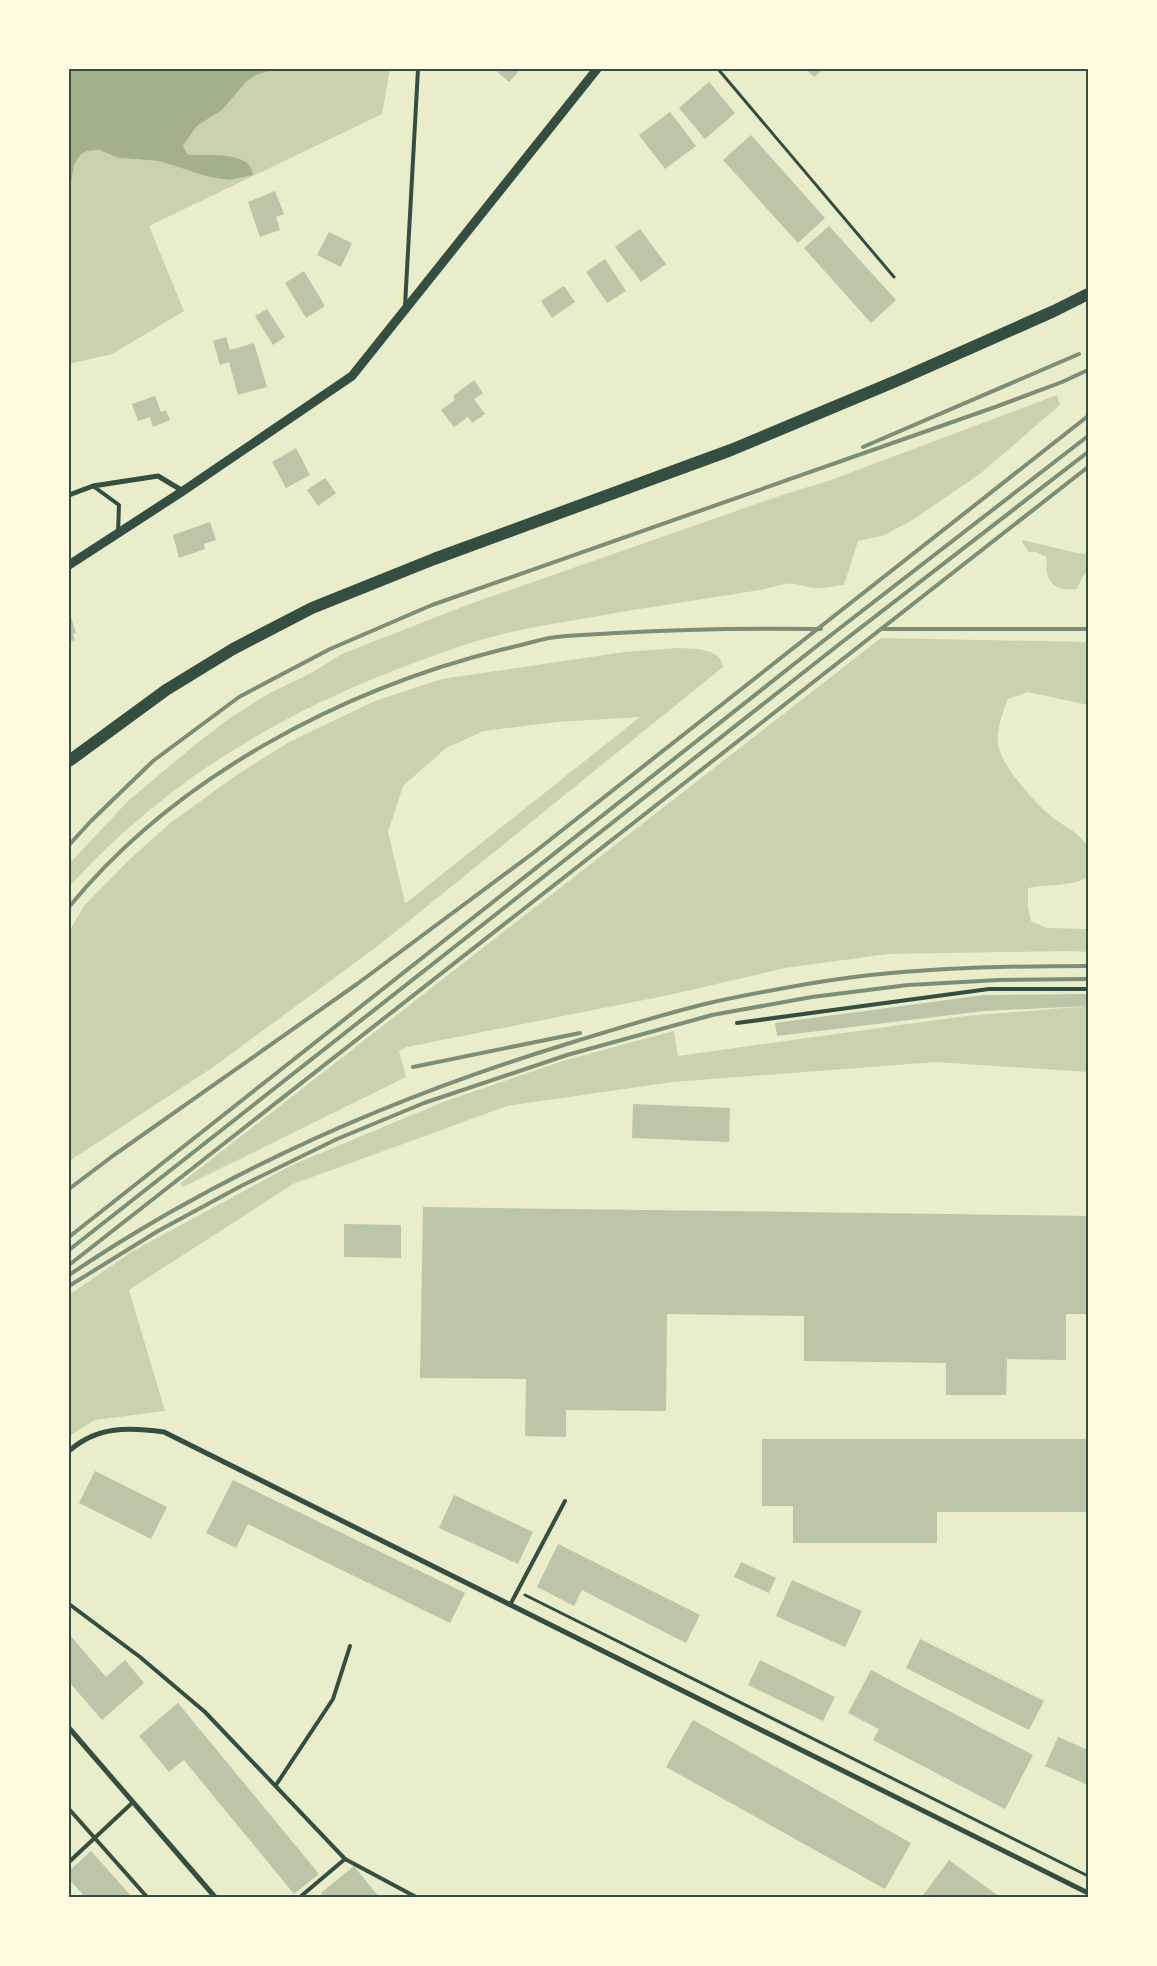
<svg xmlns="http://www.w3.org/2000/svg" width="1157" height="1966" font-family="'Nunito Sans',sans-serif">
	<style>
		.green { fill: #cad2ad; fill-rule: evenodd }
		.water { fill: #a3b18a }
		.building { fill: #bcc5a7 }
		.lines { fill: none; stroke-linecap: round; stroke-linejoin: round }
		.path { stroke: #344e41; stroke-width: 3 }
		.service { stroke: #344e41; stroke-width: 4 }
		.minor { stroke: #344e41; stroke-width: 5 }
		.tertiary { stroke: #344e41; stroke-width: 9 }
		.primary { stroke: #344e41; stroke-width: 12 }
		.rail { stroke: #7c8e77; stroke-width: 4 }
		.neatline { fill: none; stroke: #344e41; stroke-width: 2 }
	</style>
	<rect width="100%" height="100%" fill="#e9edc9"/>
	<!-- green -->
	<g class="green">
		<polygon points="276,69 390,69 382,114 149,226 184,311 112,354 69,364 69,197 74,165 80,155 87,151 102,150 106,153 119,158 159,161 209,177 229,180 227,156 186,154 183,146 197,126 222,110 246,82 256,75"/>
		<path d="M 1057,395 L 1060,405 L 981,473 L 914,519 L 885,535 L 858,541 L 844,585 C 835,586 824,589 814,588 C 804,587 795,582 785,584 C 776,585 768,589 760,590 C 706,599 652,606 598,616 C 560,623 522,628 484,639 C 454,647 425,659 395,670 C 270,719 160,786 69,887 L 69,864 L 128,801 L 196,744 L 230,718 L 268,694 L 311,673 L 342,654 L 467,605 L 782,495 L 831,480 Z"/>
		<path d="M 1022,540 L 1077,553 L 1088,554 L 1088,571 C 1082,575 1081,583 1076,589 C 1064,591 1050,588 1047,573 C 1046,568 1048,563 1046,557 L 1036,552 L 1029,552 L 1023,544 Z"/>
		<path d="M 881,638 L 1088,642 L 1088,705 L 1028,692 L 1008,699 C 1002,714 997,727 998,744 C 1000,764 1036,805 1052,817 C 1067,828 1075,830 1088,846 L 1087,878 C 1069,887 1048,884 1028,888 L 1028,907 L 1031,921 L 1047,928 L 1088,929 L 1088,952 L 1071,951 L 888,954 L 785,968 L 669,995 L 407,1047 L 399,1051 L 406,1077 L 183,1187 L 181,1183 Z"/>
		<path d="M 677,648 C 692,649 721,647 723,667 L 379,945 L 212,1068 L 69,1161 L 69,932 L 84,906 L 130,859 L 169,824 L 238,774 L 289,742 L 375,701 L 442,679 L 624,652 ZM 640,717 L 406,903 L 405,903 L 388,832 L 403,786 L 446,748 L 484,731 L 557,722 Z"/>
		<polygon points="1088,1006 1088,1072 936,1062 673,1082 507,1106 293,1184 129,1290 165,1411 95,1420 69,1436 69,1295 133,1251 290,1166 443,1102 566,1060 674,1031 678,1056 966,1016"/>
	</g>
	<!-- water -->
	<path class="water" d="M 69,69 L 276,69 L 256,75 L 246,82 L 222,110 L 197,126 L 183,146 L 187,154 C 205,157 251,149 253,175 L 229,180 L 209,177 L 159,161 L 119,158 L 99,150 L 87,151 L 80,155 L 74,165 L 69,197 Z"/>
	<!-- building -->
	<g class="building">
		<polygon points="494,69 521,69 509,82"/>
		<polygon points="806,69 823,69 814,77"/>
		<polygon points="709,82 735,113 705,139 679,108"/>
		<polygon points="670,112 696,146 665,169 639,135"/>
		<polygon points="751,135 825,218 798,243 723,160"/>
		<polygon points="275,191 284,214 276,217 280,230 260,237 248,202"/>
		<polygon points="829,226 896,300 871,323 804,248"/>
		<polygon points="640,229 666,264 641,282 615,247"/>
		<polygon points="329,232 352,243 341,267 317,255"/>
		<polygon points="605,259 626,291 607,303 586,272"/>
		<polygon points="304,271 325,306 306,318 285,283"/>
		<polygon points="564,286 575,302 552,318 541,301"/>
		<polygon points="267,309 285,337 273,345 255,316"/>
		<polygon points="226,337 230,350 254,343 267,387 238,395 229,362 220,365 213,341"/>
		<polygon points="474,380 483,393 474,399 485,414 472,423 468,417 454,427 441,410 455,400 453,396"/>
		<polygon points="155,396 161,412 166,410 170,420 153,427 150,417 138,421 132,404"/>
		<polygon points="296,448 310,475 286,488 272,462"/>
		<polygon points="325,478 336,493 318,506 307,490"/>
		<polygon points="210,522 216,540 204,544 205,549 179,558 173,535"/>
		<polygon points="69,611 76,633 73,634 75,640 69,642"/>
		<polygon points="1088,994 1088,1006 984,1011 777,1036 775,1023 984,995"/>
		<polygon points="633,1104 730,1108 729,1142 632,1138"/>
		<polygon points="423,1207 1088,1216 1088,1314 1066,1314 1066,1360 1007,1359 1006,1395 946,1395 946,1363 804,1361 804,1316 667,1314 666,1411 566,1410 566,1437 525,1436 526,1379 420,1378"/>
		<polygon points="344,1224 401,1225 401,1258 344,1257"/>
		<polygon points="762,1439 1088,1439 1088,1512 937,1512 937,1543 793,1543 793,1506 762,1506"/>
		<polygon points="95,1471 167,1507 151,1539 79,1503"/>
		<polygon points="233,1480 465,1593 450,1623 248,1524 236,1548 206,1533"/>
		<polygon points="454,1495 533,1532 518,1564 439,1528"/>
		<polygon points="558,1544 700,1615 686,1643 582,1590 574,1606 537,1587"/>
		<polygon points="741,1562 776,1578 769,1593 734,1577"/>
		<polygon points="792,1580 862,1611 845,1647 776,1616"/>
		<polygon points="69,1634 106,1677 125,1660 144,1683 102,1720 69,1682"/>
		<polygon points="920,1639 1044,1701 1029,1730 906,1668"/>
		<polygon points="760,1660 835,1697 823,1721 748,1685"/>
		<polygon points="871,1670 1033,1755 1005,1809 873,1740 879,1729 848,1713"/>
		<polygon points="178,1703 319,1874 294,1894 184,1760 169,1772 139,1736"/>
		<polygon points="693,1720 911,1843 885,1889 666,1767"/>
		<polygon points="1058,1737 1088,1750 1088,1785 1045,1766"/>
		<polygon points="91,1851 132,1897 85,1897 69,1879 69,1871"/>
		<polygon points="949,1860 1000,1897 922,1897"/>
		<polygon points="354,1866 379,1897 324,1897 321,1893"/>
	</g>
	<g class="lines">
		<!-- path -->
		<g class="path">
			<polyline points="718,69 894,277"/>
			<polyline points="525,1595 1088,1876"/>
		</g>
		<!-- service -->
		<g class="service">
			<polyline points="405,306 418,69"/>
			<polyline points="93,486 119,505 118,533"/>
			<polyline points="737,1023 989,989 1088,989"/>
			<polyline points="69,1604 140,1657 205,1712 345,1859 416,1897"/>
			<polyline points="510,1605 565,1501"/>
			<polyline points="276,1785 333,1699 350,1646"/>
			<polyline points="69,1809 147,1897"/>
			<polyline points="69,1862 132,1803"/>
			<polyline points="300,1897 345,1859"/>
		</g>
		<!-- minor -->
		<g class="minor">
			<polyline points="69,495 93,486 158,476 183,491"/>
			<path d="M 69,1451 C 97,1426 129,1427 164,1432 L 1088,1893"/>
			<polyline points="69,1728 215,1897"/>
		</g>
		<!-- tertiary -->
		<polyline class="tertiary" points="69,565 183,491 352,376 597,69"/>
		<!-- primary -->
		<polyline class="primary" points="69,761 166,690 233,649 312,608 434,559 731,450 896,381 1054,311 1088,294"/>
		<!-- rail -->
		<g class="rail">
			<polyline points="863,447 1079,354"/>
			<polyline points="881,629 1088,629"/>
			<polyline points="69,845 91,821 153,761 239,697 330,649 432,605 998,406 1062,382 1088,370"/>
			<path d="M 69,907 C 176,776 343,689 504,649 C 519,646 534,641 549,638 C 571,634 594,635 616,633 C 684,629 752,628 821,629"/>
			<polyline points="413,1067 580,1033"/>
			<polyline points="69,1189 114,1155 357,984 532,854 1088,416"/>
			<polyline points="69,1237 822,642 1088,436"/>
			<polyline points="69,1250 837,646 1088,452"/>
			<polyline points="69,1265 1088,467"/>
			<path d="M 69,1275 C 222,1172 393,1097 570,1043 C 615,1029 660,1015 705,1004 C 739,996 773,990 807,984 C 899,968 994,966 1088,966"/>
			<polyline points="69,1286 158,1231 241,1186 337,1139 424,1103 567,1055 712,1015 812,997 908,985 999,980 1088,979"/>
		</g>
	</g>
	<!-- border -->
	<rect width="1157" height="1966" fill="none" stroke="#fefae0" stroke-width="140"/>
	<rect x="70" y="70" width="1017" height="1826" class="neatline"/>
</svg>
